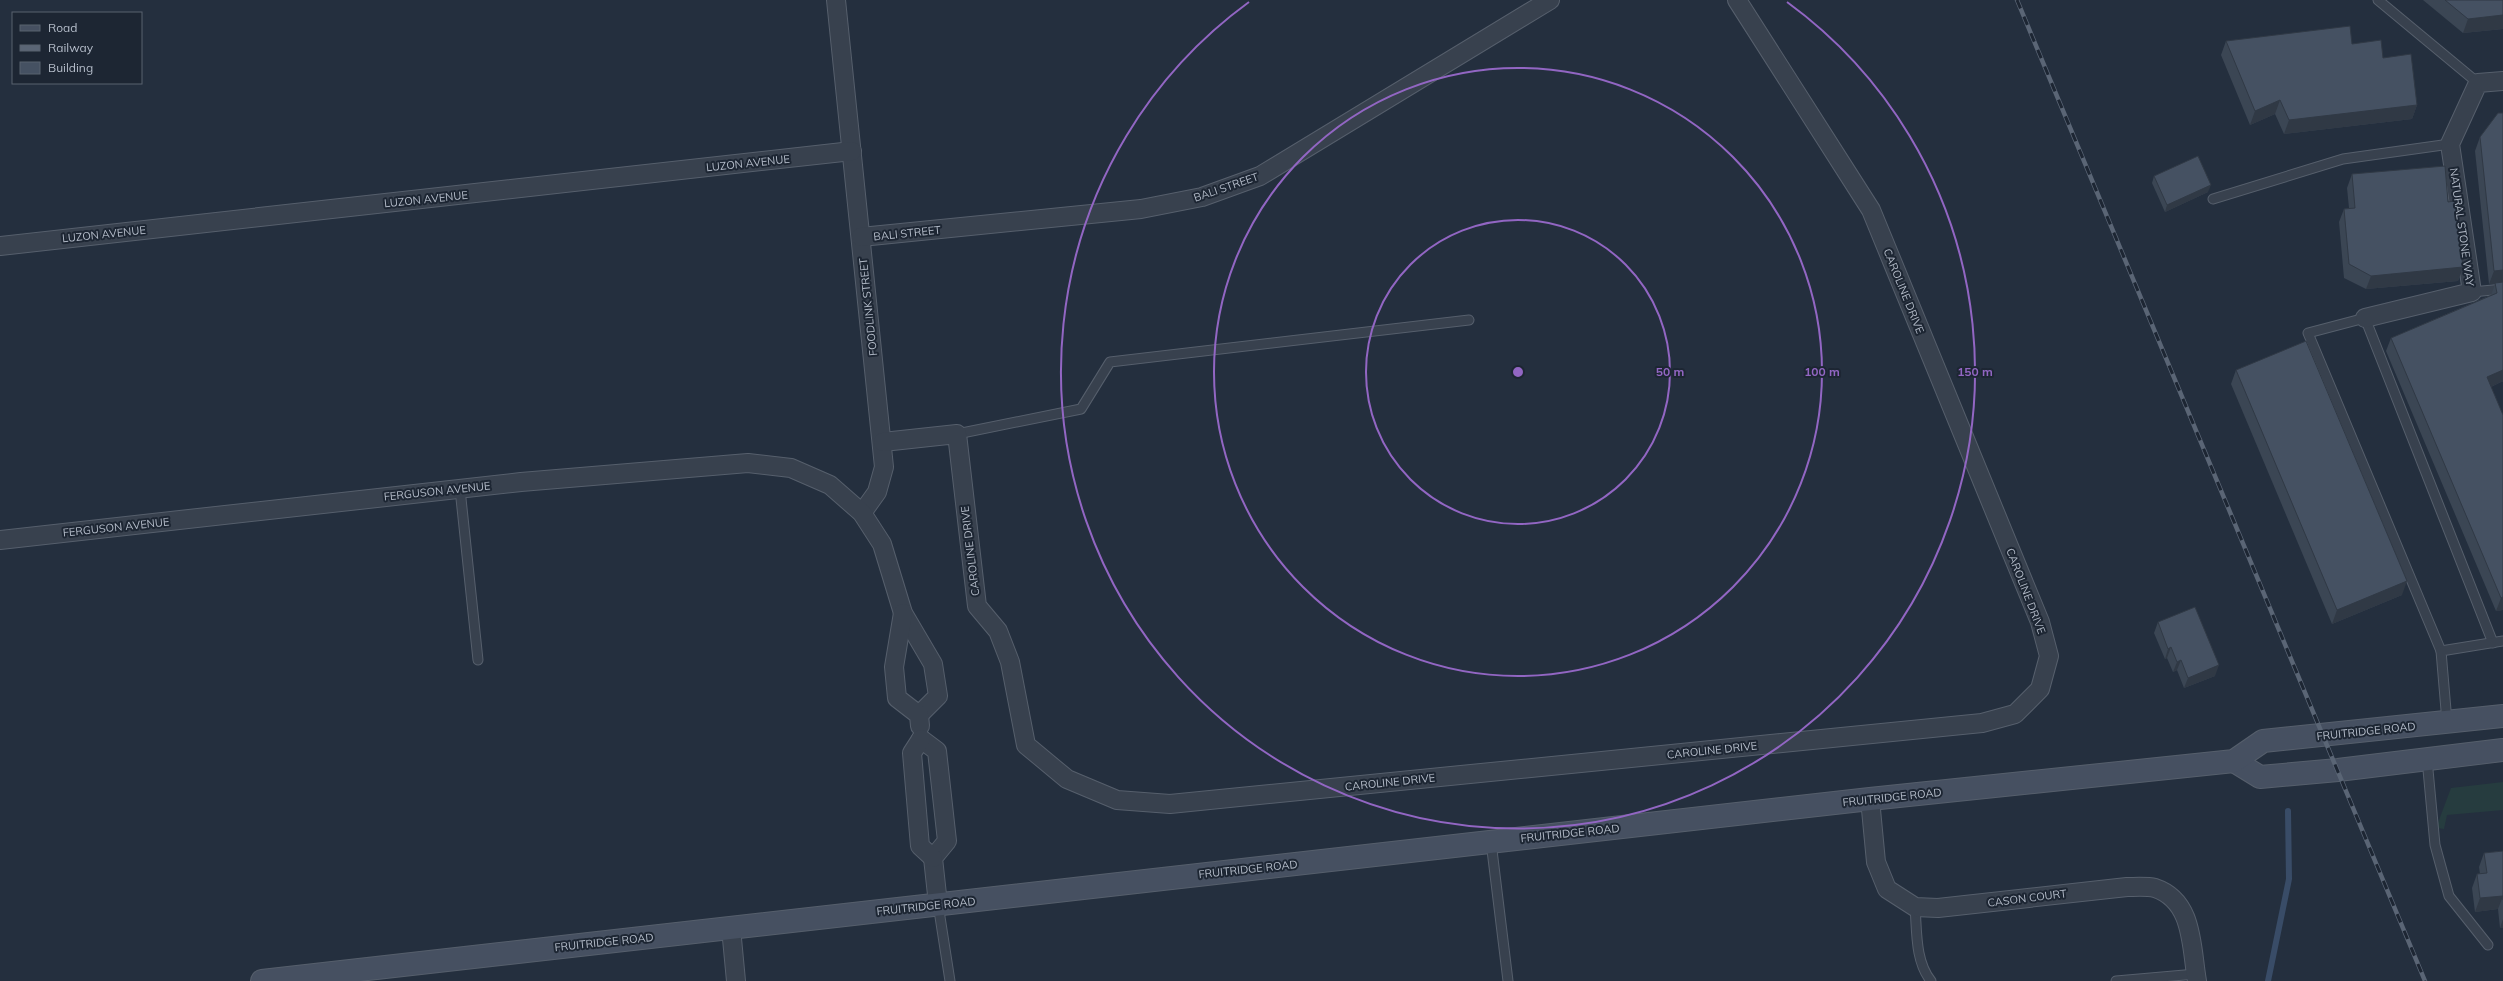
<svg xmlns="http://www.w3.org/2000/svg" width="2503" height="981" font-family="Mulish,sans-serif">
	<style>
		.green { fill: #263c3f }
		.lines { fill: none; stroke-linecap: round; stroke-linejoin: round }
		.stream { stroke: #394c67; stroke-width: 6 }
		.lane-casing { stroke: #565f6c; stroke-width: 11 }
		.street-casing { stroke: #565f6c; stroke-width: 20 }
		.secondary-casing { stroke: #565f6c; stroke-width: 24 }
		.lane { stroke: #38414e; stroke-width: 9 }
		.street { stroke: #38414e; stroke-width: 18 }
		.secondary { stroke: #465061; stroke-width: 22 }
		.rail-casing { stroke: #5a6575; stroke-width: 4.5 }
		.rail { stroke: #1d2633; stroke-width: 3; stroke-dasharray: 9; stroke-linecap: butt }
		.wall { fill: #3b4654 }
		.shaded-wall { fill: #303945 }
		.building { fill: #455162; stroke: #303945 }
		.ring { fill: none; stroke: #9266c3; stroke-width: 2 }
		.labels { text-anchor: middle; stroke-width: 4; stroke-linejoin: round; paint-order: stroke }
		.street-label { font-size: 11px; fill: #b4bcc9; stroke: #1d2633 }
		.centre { fill: #9266c3; stroke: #1d2633; stroke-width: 2 }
		.ring-label { font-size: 12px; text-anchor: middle; font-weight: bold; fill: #9266c3; stroke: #1d2633; stroke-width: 4; stroke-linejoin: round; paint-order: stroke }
	</style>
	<rect width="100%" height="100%" fill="#242f3e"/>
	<!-- green -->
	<polygon class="green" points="2503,782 2503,810 2447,815 2444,829 2436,828 2451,788"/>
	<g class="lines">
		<!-- stream -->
		<polyline class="stream" points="2268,981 2289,879 2288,811"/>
		<defs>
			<g id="lane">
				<polyline points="2378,0 2478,83"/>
				<polyline points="2213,199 2343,159 2450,144"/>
				<polyline points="2472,292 2503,289"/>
				<polyline points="957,434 1081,409 1110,362 1469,320"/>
				<polyline points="460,489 478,660"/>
				<polyline points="2441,651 2308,333 2365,318 2493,643"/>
				<polyline points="2447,722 2441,651 2503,641"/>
				<polyline points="2427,759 2435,845 2449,896 2488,945"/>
				<polyline points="1491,842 1508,981"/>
				<polyline points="938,904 950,981"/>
				<path d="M 1915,907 C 1917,931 1915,961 1931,981"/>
				<polyline points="2116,981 2196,974"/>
			</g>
			<g id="street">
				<polyline points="836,0 884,467 877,492 862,513"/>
				<polyline points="861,237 1141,209 1202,197 1260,176 1550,0"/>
				<polyline points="0,246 852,151"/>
				<polyline points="2365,318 2472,292 2450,144 2478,83 2503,81"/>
				<polyline points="883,442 957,434 977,606 998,631 1010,662 1026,745 1067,779 1117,800 1170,804 1982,723 2015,714 2040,689 2049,656 2040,622 1871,210 1737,0"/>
				<polyline points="0,540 521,482 748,463 791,468 830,485 862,513 882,544 903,613 933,664 938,696 919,715"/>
				<polyline points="903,613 894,667 897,698 919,715 920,726"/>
				<polyline points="921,739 937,751 947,841 933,858 938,904"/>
				<polyline points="921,739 912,753 920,846 933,858"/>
				<path d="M 1870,799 L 1876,862 L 1887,889 L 1915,907 L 1938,908 L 2127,887 C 2135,887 2147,886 2155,888 C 2194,901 2191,947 2197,981"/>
				<polyline points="731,928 736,981"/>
			</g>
			<g id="secondary">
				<polyline points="2234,761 2260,777 2338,770 2503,750"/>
				<polyline points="262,981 1870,799 2234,761 2263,741 2503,716"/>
			</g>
		</defs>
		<!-- lane casing -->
		<use href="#lane" class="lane-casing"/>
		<!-- street casing -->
		<use href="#street" class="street-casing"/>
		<!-- secondary casing -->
		<use href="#secondary" class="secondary-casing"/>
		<!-- lane -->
		<use href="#lane" class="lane"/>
		<!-- street -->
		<use href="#street" class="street"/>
		<!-- secondary -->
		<use href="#secondary" class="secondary"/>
		<defs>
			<polyline id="rail" points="2017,0 2425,981"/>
		</defs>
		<!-- rail casing -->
		<use href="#rail" class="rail-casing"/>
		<!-- rail -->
		<use href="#rail" class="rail"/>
	</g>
	<!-- wall -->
	<g class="wall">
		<polygon points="2423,0 2503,0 2503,29 2463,33"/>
		<polygon points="2226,41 2352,44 2383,58 2417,105 2412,119 2284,134 2275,114 2250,125 2221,55"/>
		<polygon points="2503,113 2503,382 2501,382 2491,387 2503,415 2503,610 2496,611 2386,351 2391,338 2491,295 2495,284 2489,284 2475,151 2480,137"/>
		<polygon points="2352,174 2448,202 2463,267 2458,281 2366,289 2344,278 2339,222 2344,209 2349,208 2347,188"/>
		<polygon points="2154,176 2208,192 2165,212 2152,183"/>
		<polygon points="2236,370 2402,595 2332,624 2231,384"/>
		<polygon points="2158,622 2215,676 2184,688 2177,670 2173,672 2167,658 2165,659 2154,633"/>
		<polygon points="2503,851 2503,928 2500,928 2498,909 2475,912 2472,888 2477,874 2480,874 2479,867 2484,853"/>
	</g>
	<!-- shaded-wall -->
	<g class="shaded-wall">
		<polygon points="2503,15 2503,29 2463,33 2468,19"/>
		<polygon points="2280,100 2275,114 2250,125 2255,111"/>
		<polygon points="2417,105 2412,119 2284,134 2289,120"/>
		<polygon points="2211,185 2208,192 2165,212 2167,205"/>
		<polygon points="2463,267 2458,281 2366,289 2371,276"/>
		<polygon points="2503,270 2503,284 2495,283 2495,284 2489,284 2494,271"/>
		<polygon points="2503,370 2503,382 2501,382 2482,391 2487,377"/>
		<polygon points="2407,581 2402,595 2332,624 2337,610"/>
		<polygon points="2503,597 2503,610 2496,611 2501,598"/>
		<polygon points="2171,647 2167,658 2165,659 2168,649"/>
		<polygon points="2181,660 2177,670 2173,672 2177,662"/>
		<polygon points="2219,665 2215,676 2184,688 2188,678"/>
		<polygon points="2503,896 2498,909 2475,912 2480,898"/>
		<polygon points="2503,919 2503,928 2500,928"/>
	</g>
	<!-- building -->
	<g class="building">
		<polygon points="2445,0 2503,0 2503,15 2468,19"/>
		<polygon points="2350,26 2352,44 2381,40 2383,58 2411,54 2417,105 2289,120 2280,100 2255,111 2226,41"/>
		<polygon points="2498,113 2503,113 2503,270 2494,271 2480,137"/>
		<polygon points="2198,156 2211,185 2167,205 2154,176"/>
		<polygon points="2445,166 2448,202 2455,201 2463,267 2371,276 2349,264 2344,209 2355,208 2352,174"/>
		<polygon points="2503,282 2503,370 2487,377 2503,415 2503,597 2501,598 2391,338 2497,293 2495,283"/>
		<polygon points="2306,341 2407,581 2337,610 2236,370"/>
		<polygon points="2195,607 2219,665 2188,678 2181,660 2177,662 2171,647 2168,649 2158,622"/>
		<polygon points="2503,851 2503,900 2503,896 2480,898 2477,874 2487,873 2484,853"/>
	</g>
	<!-- distance rings -->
	<g class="ring">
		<circle cx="1518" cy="372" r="152"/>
		<circle cx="1518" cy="372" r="304"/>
		<path d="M1787 2A457 457 0 1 1 1249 2"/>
	</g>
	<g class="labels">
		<!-- street labels -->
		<g class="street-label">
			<text transform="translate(748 163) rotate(-6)" y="4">LUZON AVENUE</text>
			<text transform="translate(1226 187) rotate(-19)" y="4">BALI STREET</text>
			<text transform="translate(426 199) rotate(-6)" y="4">LUZON AVENUE</text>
			<text transform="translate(2462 227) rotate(82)" y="4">NATURAL STONE WAY</text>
			<text transform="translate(907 233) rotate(-6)" y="4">BALI STREET</text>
			<text transform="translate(104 234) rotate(-6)" y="4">LUZON AVENUE</text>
			<text transform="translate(1904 291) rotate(68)" y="4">CAROLINE DRIVE</text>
			<text transform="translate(868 307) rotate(-96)" y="4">FOODLINK STREET</text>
			<text transform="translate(437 491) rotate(-6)" y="4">FERGUSON AVENUE</text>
			<text transform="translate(116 527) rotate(-6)" y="4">FERGUSON AVENUE</text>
			<text transform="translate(970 551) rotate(-97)" y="4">CAROLINE DRIVE</text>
			<text transform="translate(2026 591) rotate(69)" y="4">CAROLINE DRIVE</text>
			<text transform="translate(2366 731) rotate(-6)" y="4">FRUITRIDGE ROAD</text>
			<text transform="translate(1712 750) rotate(-6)" y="4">CAROLINE DRIVE</text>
			<text transform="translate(1390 782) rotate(-6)" y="4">CAROLINE DRIVE</text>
			<text transform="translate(1892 797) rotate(-6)" y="4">FRUITRIDGE ROAD</text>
			<text transform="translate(1570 833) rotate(-6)" y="4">FRUITRIDGE ROAD</text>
			<text transform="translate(1248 869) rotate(-6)" y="4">FRUITRIDGE ROAD</text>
			<text transform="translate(2027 898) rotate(-7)" y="4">CASON COURT</text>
			<text transform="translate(926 906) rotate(-6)" y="4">FRUITRIDGE ROAD</text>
			<text transform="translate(604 942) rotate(-6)" y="4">FRUITRIDGE ROAD</text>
		</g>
	</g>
	<circle cx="1518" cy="372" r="6" class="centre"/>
	<g class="ring-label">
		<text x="1670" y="376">50 m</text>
		<text x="1822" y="376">100 m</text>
		<text x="1975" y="376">150 m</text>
	</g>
	<!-- legend -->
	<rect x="12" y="12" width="130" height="72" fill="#1d2633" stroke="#59626f"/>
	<rect x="20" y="25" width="20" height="6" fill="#465061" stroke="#59626f"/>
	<text x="48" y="32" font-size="12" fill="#b4bcc9">Road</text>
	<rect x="20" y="45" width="20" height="6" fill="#5a6575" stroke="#59626f"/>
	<text x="48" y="52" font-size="12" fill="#b4bcc9">Railway</text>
	<rect x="20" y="62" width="20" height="12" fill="#455162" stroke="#59626f"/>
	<text x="48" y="72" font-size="12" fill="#b4bcc9">Building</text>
</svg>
